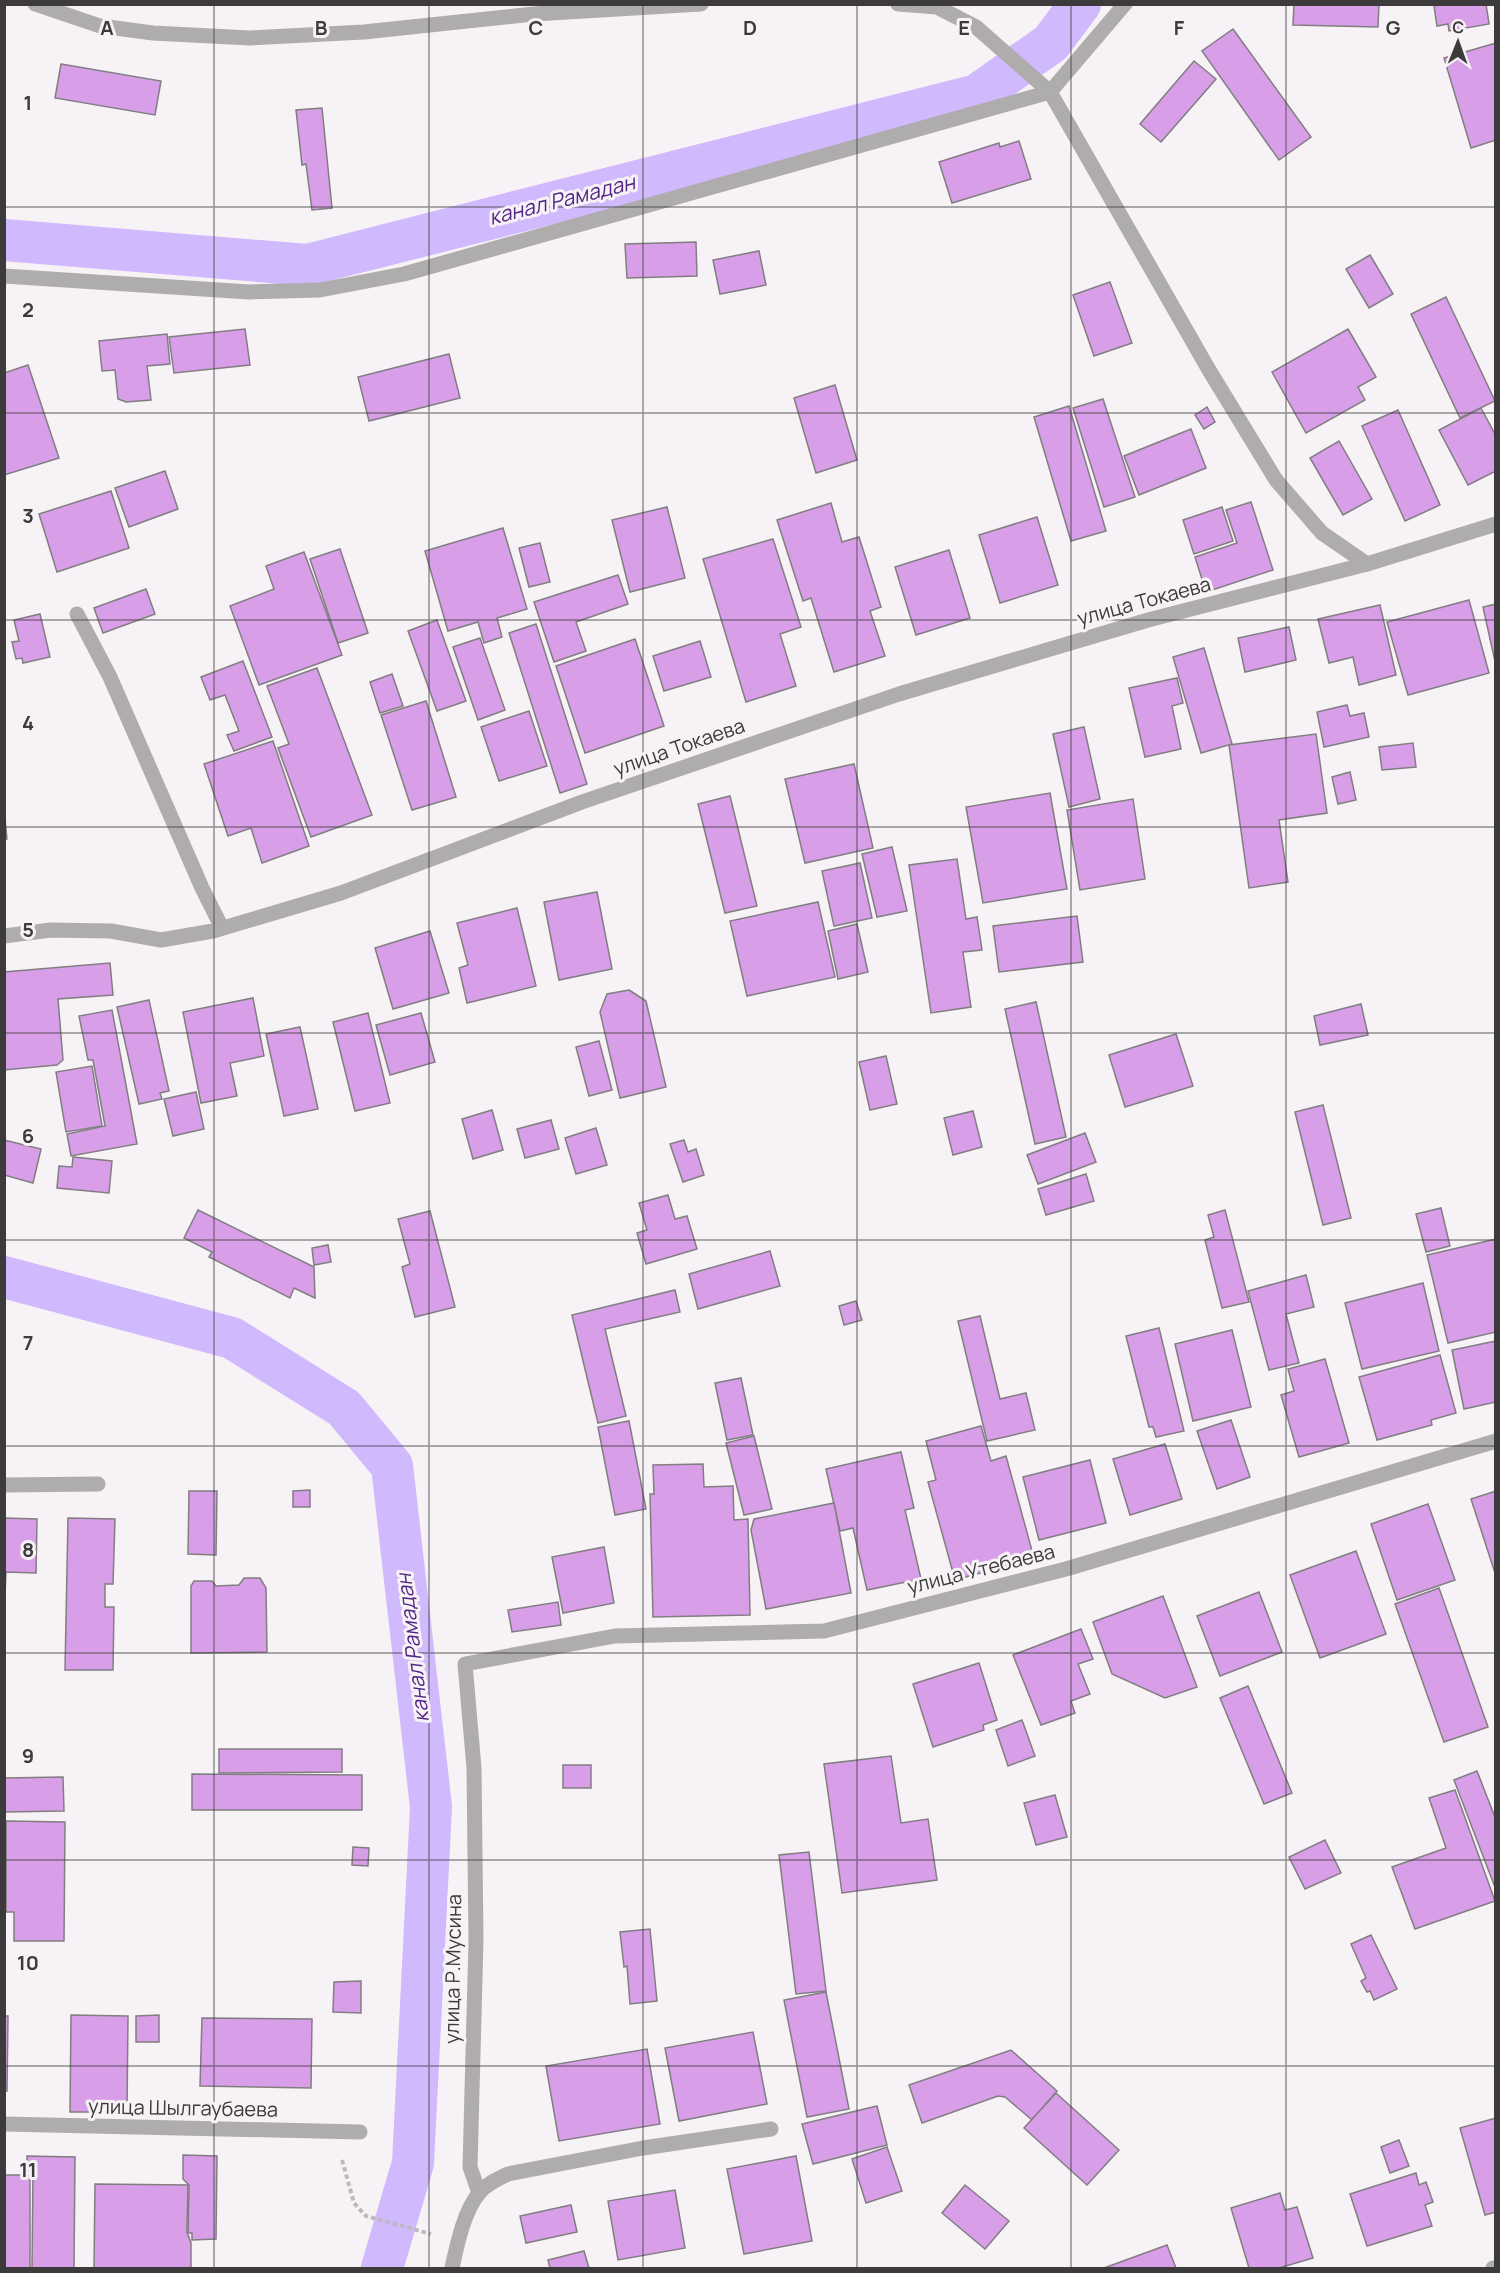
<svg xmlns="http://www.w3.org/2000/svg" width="1500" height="2273" font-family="Manrope,sans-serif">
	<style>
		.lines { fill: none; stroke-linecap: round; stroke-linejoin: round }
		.canal { stroke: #d1b9fd; stroke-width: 42 }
		.building { fill: #d99ee8; stroke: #817e82; stroke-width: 1.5 }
		.path { stroke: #beb9bc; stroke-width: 4; stroke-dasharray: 4.5 3; stroke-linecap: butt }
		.minor { stroke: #afacad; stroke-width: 15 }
		.grid { fill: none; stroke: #3c3a3b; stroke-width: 1.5; stroke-opacity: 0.55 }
		.labels { text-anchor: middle; stroke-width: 6; stroke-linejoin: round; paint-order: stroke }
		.street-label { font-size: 20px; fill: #3c3a3b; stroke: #f7f2f5 }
		.water-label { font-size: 21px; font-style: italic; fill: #532686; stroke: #f7f2f5 }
		.grid-label { font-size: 20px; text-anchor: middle; font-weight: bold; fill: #3c3a3b; stroke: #f7f2f5; stroke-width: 6; stroke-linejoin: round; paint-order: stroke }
	</style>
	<rect width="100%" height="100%" fill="#f7f2f5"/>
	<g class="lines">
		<!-- canal -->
		<g class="canal">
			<polyline points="4,240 307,265 977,95 1051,43 1080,4"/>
			<polyline points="4,1277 232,1338 344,1408 392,1466 431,1807 413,2163 382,2268"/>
		</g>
	</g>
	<!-- building -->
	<g class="building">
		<polygon points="1294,4 1379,4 1378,27 1293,25"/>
		<polygon points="1445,4 1486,4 1489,24 1449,31 1448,24 1437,26 1434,6"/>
		<polygon points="1233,29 1311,137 1279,160 1202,51"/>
		<polygon points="1496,43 1496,140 1471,148 1444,58"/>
		<polygon points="1194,61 1216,79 1161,142 1140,124"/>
		<polygon points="61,64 161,81 155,115 55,98"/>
		<polygon points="322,108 332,208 312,210 306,164 302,165 296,110"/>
		<polygon points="1019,141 1031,179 952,203 939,162 999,143 1000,147"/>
		<polygon points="696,242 697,276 627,278 625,244"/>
		<polygon points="759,251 766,285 720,294 713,260"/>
		<polygon points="1370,255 1393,294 1369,308 1346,269"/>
		<polygon points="1110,282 1132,343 1094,356 1073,295"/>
		<polygon points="1446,297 1495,401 1460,418 1411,314"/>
		<polygon points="245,329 250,365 174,373 169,337"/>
		<polygon points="1348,329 1376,377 1358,387 1365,400 1306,433 1272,372"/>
		<polygon points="167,334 170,364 147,366 151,400 126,402 118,399 115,370 102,371 99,341"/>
		<polygon points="449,354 460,398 369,421 358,377"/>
		<polygon points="28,365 59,458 4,475 4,373"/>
		<polygon points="835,385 857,460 816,473 794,398"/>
		<polygon points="1103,399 1135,497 1104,507 1073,408"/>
		<polygon points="1069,406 1106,531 1071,541 1034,417"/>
		<polygon points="1207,407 1215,422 1204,429 1195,415"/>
		<polygon points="1481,408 1496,436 1496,471 1468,485 1439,430"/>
		<polygon points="1398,410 1440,505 1405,521 1362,426"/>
		<polygon points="1191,429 1206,468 1139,495 1124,456"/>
		<polygon points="1339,441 1372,499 1343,515 1310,458"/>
		<polygon points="165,471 178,509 129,527 115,488"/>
		<polygon points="111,491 129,548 57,572 39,514"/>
		<polygon points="1251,502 1273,570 1206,592 1195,557 1237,543 1226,510"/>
		<polygon points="831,503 842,542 859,537 881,607 870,611 885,656 834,672 811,598 803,601 777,520"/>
		<polygon points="667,507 685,578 630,592 612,520"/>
		<polygon points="1222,507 1233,541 1194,554 1183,520"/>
		<polygon points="1037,517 1058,585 1000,603 979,535"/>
		<polygon points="503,528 527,609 497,618 502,637 484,643 478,622 448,631 425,551"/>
		<polygon points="773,539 801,627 780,634 796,686 746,702 703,559"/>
		<polygon points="540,543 550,582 529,587 519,548"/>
		<polygon points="340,549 368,633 338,643 310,559"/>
		<polygon points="949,550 970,618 916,635 895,567"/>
		<polygon points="304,552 342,655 259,685 230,606 274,589 266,566"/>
		<polygon points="618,575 628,604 576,622 586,651 554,662 534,602"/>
		<polygon points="146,589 155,614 103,633 94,608"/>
		<polygon points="1469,600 1489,673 1408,695 1387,622"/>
		<polygon points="1496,604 1496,666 1483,607"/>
		<polygon points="1380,605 1396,675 1359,685 1353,657 1329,663 1318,619"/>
		<polygon points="40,614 50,657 23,663 22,658 16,659 12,642 19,641 14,620"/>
		<polygon points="437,620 466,701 437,711 408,631"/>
		<polygon points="536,624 587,784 560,793 509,633"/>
		<polygon points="1289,627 1296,660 1245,672 1238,638"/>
		<polygon points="480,638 505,710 478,720 453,647"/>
		<polygon points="635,639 664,726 585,753 556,666"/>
		<polygon points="700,641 711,677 664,691 653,656"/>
		<polygon points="1204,648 1232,744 1201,753 1173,657"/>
		<polygon points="243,661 272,737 234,751 227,735 239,731 225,695 210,700 201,677"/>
		<polygon points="317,668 372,815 311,837 278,748 289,744 267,686"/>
		<polygon points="392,674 403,706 380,713 370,682"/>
		<polygon points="1177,678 1183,703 1172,706 1181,749 1145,757 1129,688"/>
		<polygon points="426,701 456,797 412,810 381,715"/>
		<polygon points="1347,705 1350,716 1364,713 1369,737 1324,747 1317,712"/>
		<polygon points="529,711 547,766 499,781 481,727"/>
		<polygon points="1084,727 1100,799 1069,807 1053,734"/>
		<polygon points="1316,734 1327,813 1279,820 1288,882 1249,888 1229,745"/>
		<polygon points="273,741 309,846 262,863 251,828 228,836 204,764"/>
		<polygon points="1413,743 1416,767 1382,770 1379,747"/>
		<polygon points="854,764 873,848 805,863 785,779"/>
		<polygon points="1350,772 1356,800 1338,804 1332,777"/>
		<polygon points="1050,793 1067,889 983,903 966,807"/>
		<polygon points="730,796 757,906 725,913 698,804"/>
		<polygon points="1133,799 1145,879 1080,890 1067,810"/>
		<polygon points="4,808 7,839 4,840"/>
		<polygon points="892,847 907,911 877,917 862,854"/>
		<polygon points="957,859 966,919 977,917 982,950 963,952 971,1007 931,1013 909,865"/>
		<polygon points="860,863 872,918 834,926 822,871"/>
		<polygon points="597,892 612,969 559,980 544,902"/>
		<polygon points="818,902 835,977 747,996 730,921"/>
		<polygon points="517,908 536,986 467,1003 459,968 468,965 457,923"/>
		<polygon points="1077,916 1083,962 999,972 993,926"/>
		<polygon points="857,924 868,972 838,979 828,931"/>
		<polygon points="430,931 449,993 393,1009 375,948"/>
		<polygon points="110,963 113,995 58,999 63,1060 57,1065 4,1070 4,972"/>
		<polygon points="629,990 646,1001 666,1087 620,1098 600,1012 607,994"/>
		<polygon points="253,998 264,1056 230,1063 237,1096 201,1103 183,1012"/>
		<polygon points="149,1000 169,1091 160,1093 162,1099 139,1104 117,1007"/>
		<polygon points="1036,1002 1066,1137 1035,1144 1005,1009"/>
		<polygon points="1361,1004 1368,1035 1320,1045 1314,1016"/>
		<polygon points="112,1010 137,1144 71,1156 67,1134 105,1126 93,1060 88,1060 79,1016"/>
		<polygon points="368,1013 390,1103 355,1111 333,1022"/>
		<polygon points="421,1013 435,1062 390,1075 376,1025"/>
		<polygon points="300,1027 318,1109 284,1116 266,1034"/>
		<polygon points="1176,1034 1193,1086 1125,1107 1109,1055"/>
		<polygon points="599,1041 612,1090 589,1096 576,1047"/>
		<polygon points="886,1056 897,1104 870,1110 859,1062"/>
		<polygon points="92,1066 102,1126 66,1132 56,1072"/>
		<polygon points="196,1092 204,1129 173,1136 164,1099"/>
		<polygon points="1323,1105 1351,1218 1323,1225 1295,1112"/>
		<polygon points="492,1110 503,1150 473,1159 462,1119"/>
		<polygon points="973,1111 982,1147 953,1155 944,1118"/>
		<polygon points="551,1120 559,1149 525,1158 517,1129"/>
		<polygon points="596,1128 607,1165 576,1174 565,1138"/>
		<polygon points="1085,1133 1096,1162 1038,1184 1027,1155"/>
		<polygon points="4,1140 41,1149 33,1183 4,1175"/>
		<polygon points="684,1140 688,1152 696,1149 704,1175 683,1182 670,1144"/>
		<polygon points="73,1157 112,1161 109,1193 57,1188 59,1166 72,1167"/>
		<polygon points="1086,1174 1094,1201 1046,1215 1038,1189"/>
		<polygon points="668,1195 675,1219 687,1216 697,1249 646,1264 637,1233 647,1230 639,1203"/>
		<polygon points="1441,1208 1450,1246 1426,1252 1416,1214"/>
		<polygon points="198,1210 314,1267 315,1298 294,1288 290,1298 209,1257 212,1252 184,1238"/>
		<polygon points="1225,1210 1249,1302 1222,1308 1205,1240 1214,1237 1208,1215"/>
		<polygon points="430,1211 455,1307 415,1317 402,1267 410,1264 398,1219"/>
		<polygon points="1496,1239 1496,1332 1448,1343 1427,1255"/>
		<polygon points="328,1245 331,1262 314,1265 312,1248"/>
		<polygon points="770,1251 780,1286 698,1309 689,1274"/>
		<polygon points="1306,1275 1314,1307 1286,1314 1299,1363 1269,1370 1248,1291"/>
		<polygon points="1423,1283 1439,1351 1362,1369 1345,1303"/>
		<polygon points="675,1290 680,1312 605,1329 626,1416 598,1423 572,1315"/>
		<polygon points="856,1301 862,1320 844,1325 839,1306"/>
		<polygon points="980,1316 1000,1399 1026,1393 1035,1430 987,1441 958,1321"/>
		<polygon points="1159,1328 1184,1431 1156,1437 1153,1427 1149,1427 1126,1336"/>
		<polygon points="1232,1330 1251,1407 1193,1421 1175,1344"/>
		<polygon points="1496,1341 1496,1402 1464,1409 1452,1350"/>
		<polygon points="1440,1355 1456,1413 1431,1420 1432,1425 1377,1440 1359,1377"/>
		<polygon points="1325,1359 1349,1443 1299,1457 1281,1395 1294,1391 1288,1369"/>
		<polygon points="741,1378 753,1435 727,1440 715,1383"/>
		<polygon points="1231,1420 1250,1477 1217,1489 1197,1431"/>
		<polygon points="629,1421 646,1509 615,1515 598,1427"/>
		<polygon points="981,1426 991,1461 1006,1456 1034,1558 955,1580 928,1482 936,1480 926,1441"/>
		<polygon points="754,1436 772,1509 744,1515 726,1443"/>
		<polygon points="1165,1444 1182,1499 1130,1515 1113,1459"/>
		<polygon points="901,1452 914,1508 905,1510 921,1579 867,1590 853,1528 840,1531 826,1469"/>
		<polygon points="1090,1460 1106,1523 1039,1540 1023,1477"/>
		<polygon points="703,1464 704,1487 733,1486 734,1520 748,1519 750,1615 653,1617 650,1494 654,1494 653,1465"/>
		<polygon points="310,1490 310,1507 293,1507 293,1491"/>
		<polygon points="189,1491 217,1491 216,1555 188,1554"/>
		<polygon points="1496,1491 1496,1572 1495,1573 1471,1499"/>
		<polygon points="834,1503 851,1593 766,1609 751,1530 754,1519"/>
		<polygon points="1428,1504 1455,1580 1397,1600 1371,1524"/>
		<polygon points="4,1518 37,1519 36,1573 6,1572 5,1595"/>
		<polygon points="68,1518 115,1519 113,1584 105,1584 105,1607 114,1607 113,1670 65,1670"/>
		<polygon points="604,1547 614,1603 563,1613 552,1557"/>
		<polygon points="1356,1551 1386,1634 1320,1658 1290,1575"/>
		<polygon points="244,1578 260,1578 266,1588 267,1652 191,1653 191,1586 194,1581 212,1581 216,1586 239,1585"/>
		<polygon points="1439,1588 1488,1727 1444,1742 1395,1604"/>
		<polygon points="1259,1592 1282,1652 1220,1676 1197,1616"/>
		<polygon points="1163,1596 1197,1687 1165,1698 1112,1674 1093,1622"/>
		<polygon points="558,1602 561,1625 512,1632 508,1610"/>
		<polygon points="1081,1629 1093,1659 1078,1664 1090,1694 1071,1701 1075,1713 1041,1725 1013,1655"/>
		<polygon points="979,1663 997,1720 983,1725 984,1730 933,1747 913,1684"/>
		<polygon points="1248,1686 1292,1793 1264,1804 1220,1698"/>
		<polygon points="1022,1720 1035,1756 1008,1766 996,1730"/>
		<polygon points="219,1749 342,1749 342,1772 219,1773"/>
		<polygon points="891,1756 901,1823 928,1819 937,1880 842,1893 824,1764"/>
		<rect x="563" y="1765" width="28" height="23"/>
		<polygon points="1477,1771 1496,1820 1496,1890 1454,1780"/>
		<polygon points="192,1774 362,1775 362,1810 192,1810"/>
		<polygon points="63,1777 64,1811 4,1812 4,1778"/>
		<polygon points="1455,1790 1495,1901 1415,1929 1392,1867 1446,1848 1429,1798"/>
		<polygon points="1055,1795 1067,1837 1036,1845 1024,1803"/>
		<polygon points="6,1821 65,1822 64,1941 14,1941 14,1912 6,1912"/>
		<polygon points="1325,1840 1341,1873 1305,1889 1289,1857"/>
		<polygon points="353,1847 369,1848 368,1866 352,1865"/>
		<polygon points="809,1852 826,1991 796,1994 779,1855"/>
		<polygon points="650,1929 657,2001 630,2004 627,1966 624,1967 620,1932"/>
		<polygon points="1371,1935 1397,1989 1374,2000 1370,1991 1367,1992 1361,1981 1366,1978 1351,1944"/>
		<polygon points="361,1981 361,2013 333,2012 334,1982"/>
		<polygon points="826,1992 849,2109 807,2117 784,2000"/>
		<polygon points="71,2015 128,2016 127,2112 70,2112"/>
		<polygon points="159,2015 159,2042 136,2042 136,2016"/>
		<polygon points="4,2016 8,2016 7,2091 4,2091"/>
		<polygon points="202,2018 312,2019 311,2088 200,2086"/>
		<polygon points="753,2032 767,2104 679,2121 665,2048"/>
		<polygon points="647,2049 660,2124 559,2141 546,2066"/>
		<polygon points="1011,2050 1057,2091 1032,2120 1005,2097 998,2096 922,2123 909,2085"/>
		<polygon points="1056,2093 1119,2150 1087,2185 1024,2128"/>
		<polygon points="877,2106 887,2145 813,2164 802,2124"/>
		<polygon points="1496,2118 1496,2212 1485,2215 1460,2128"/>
		<polygon points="1399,2140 1409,2166 1390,2173 1381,2147"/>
		<polygon points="887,2147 902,2191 866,2203 852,2159"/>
		<polygon points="183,2155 217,2156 216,2239 192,2240 192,2233 188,2233 189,2185 183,2179"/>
		<polygon points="27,2156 75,2157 74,2268 32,2268 33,2171 27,2171"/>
		<polygon points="796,2156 812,2241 744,2254 727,2169"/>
		<polygon points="1416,2173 1419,2185 1426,2182 1433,2202 1425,2205 1432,2226 1367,2246 1350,2194"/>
		<rect x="4" y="2175" width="26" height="93"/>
		<polygon points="95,2184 188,2185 187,2232 191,2243 191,2268 94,2268"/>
		<polygon points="965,2185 1009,2221 985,2249 942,2213"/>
		<polygon points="675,2190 685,2248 618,2260 608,2201"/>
		<polygon points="1280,2193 1285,2210 1297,2207 1313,2258 1279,2268 1249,2268 1231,2208"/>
		<polygon points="571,2205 577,2232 526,2243 520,2216"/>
		<polygon points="1167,2245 1176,2268 1104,2268"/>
		<polygon points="584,2251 589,2268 550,2268 548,2260"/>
	</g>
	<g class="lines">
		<!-- path -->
		<polyline class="path" points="342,2160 354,2203 366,2216 431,2234"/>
		<!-- minor -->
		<g class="minor">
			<polyline points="35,4 100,26 153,33 250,38 364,32 534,14 701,4"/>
			<polyline points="898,4 937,7 976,27 1050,92 1209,370 1276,480 1322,533 1367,564"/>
			<polyline points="1050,92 1125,4"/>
			<polyline points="4,276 249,292 320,290 404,274 1050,92"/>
			<polyline points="77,614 110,677 202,888 222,928"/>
			<polyline points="4,936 51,930 111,931 161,940 213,931 341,893 582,802 899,694 1148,620 1367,564 1496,524"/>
			<polyline points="4,1485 98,1484"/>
			<polyline points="4,2124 360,2132"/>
			<polyline points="479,2193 470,2167 476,1940 474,1768 465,1664 615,1636 824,1631 1066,1569 1496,1441"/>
			<path d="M 452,2268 C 457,2245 464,2210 480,2192 C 488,2183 498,2179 508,2174 L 643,2148 L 771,2129"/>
			<polyline points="1493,2268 1496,2268"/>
		</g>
	</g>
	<!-- grid -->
	<path class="grid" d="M 214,4 L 214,2268M 429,4 L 429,2268M 643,4 L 643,2268M 857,4 L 857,2268M 1071,4 L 1071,2268M 1286,4 L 1286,2268M 4,207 L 1496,207M 4,413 L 1496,413M 4,620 L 1496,620M 4,827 L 1496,827M 4,1033 L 1496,1033M 4,1240 L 1496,1240M 4,1446 L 1496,1446M 4,1653 L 1496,1653M 4,1860 L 1496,1860M 4,2066 L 1496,2066"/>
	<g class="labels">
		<!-- street labels -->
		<g class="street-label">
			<text transform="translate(1144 601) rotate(-15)" y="7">улица Токаева</text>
			<text transform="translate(679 747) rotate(-19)" y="7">улица Токаева</text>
			<text transform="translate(981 1569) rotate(-14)" y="7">улица Утебаева</text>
			<text transform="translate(453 1969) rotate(-89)" y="7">улица Р.Мусина</text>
			<text transform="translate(183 2108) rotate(1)" y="7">улица Шылгаубаева</text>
		</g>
		<!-- water labels -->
		<g class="water-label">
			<text transform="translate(562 200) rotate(-14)" y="7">канал Рамадан</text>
			<text transform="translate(413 1648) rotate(-97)" y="7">канал Рамадан</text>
		</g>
	</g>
	<g class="grid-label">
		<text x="107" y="35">A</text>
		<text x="321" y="35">B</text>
		<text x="536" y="35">C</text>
		<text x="750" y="35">D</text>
		<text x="964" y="35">E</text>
		<text x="1179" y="35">F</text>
		<text x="1393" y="35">G</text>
		<text x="28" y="110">1</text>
		<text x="28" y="317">2</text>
		<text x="28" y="523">3</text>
		<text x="28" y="730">4</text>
		<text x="28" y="937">5</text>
		<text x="28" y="1143">6</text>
		<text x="28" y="1350">7</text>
		<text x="28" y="1557">8</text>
		<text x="28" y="1763">9</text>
		<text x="28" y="1970">10</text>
		<text x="28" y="2177">11</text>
	</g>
	<!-- border -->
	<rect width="1500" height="2273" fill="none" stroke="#3c3a3b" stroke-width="12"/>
	<!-- north arrow -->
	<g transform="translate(1458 42) rotate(1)" stroke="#f7f2f5" stroke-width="4.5" paint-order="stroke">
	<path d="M0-4.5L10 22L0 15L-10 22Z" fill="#3c3a3b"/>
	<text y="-9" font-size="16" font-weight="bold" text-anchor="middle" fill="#3c3a3b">С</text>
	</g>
</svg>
